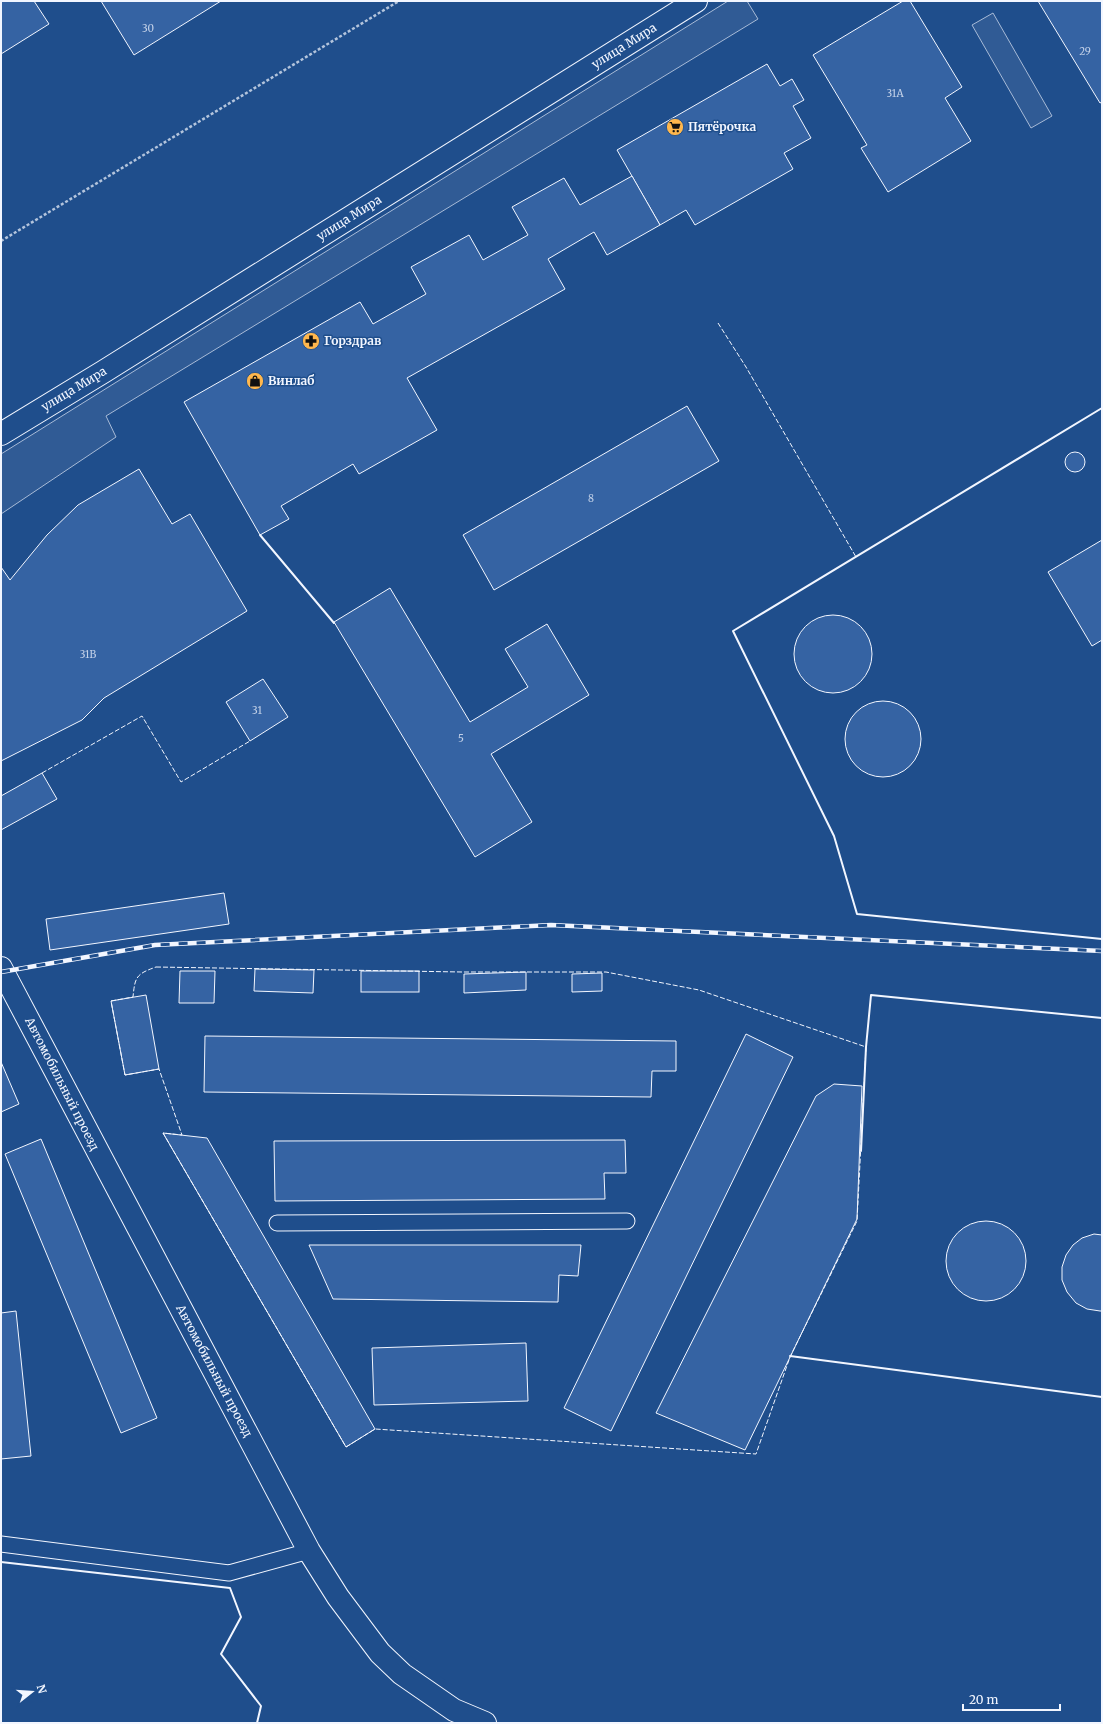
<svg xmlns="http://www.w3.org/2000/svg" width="1103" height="1724" font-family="Merriweather,serif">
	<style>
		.built { fill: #305b95; stroke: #a8bbd7 }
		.building { fill: #3563a3; stroke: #f2f6ff }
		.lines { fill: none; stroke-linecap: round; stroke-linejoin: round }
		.lane-casing { stroke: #f2f6ff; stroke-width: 17 }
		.secondary-casing { stroke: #f2f6ff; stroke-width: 24 }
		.path { stroke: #b3c4dc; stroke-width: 2.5; stroke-dasharray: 3 2; stroke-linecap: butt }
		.lane { stroke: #1f4e8c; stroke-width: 15 }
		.secondary { stroke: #1f4e8c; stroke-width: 22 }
		.rail-casing { stroke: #f2f6ff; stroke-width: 4.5 }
		.rail { stroke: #1f4e8c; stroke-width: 3; stroke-dasharray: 9; stroke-linecap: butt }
		.fence { stroke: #f2f6ff; stroke-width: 1; stroke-dasharray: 5 2; stroke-linecap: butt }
		.wall { stroke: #f2f6ff; stroke-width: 2 }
		.labels { text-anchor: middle; stroke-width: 3; stroke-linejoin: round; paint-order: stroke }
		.number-label { font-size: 10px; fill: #c3d1e8 }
		.street-label { font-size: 12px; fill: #f2f6ff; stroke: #1f4e8c }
		.poi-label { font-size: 12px; font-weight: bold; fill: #f2f6ff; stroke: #1f4e8c; text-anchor: start }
	</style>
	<rect width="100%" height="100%" fill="#1f4e8c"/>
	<!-- built -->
	<g class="built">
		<polygon points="728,1 747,1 758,19 106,416 116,437 1,514 1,454"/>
		<polygon points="993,13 1052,116 1031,128 972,25"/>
	</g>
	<!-- building -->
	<g class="building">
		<polygon points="1,1 34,1 49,24 1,54"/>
		<polygon points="101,1 221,1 134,55"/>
		<polygon points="903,1 910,1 962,87 945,98 971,141 888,192 861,148 867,145 813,55"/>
		<polygon points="1038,1 1102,1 1102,102 1100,103"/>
		<polygon points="767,64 780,86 792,79 804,100 793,106 811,138 784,153 793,169 695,225 686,210 660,225 617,150"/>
		<polygon points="632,176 660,225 607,255 594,232 548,259 565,289 407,378 437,430 359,474 353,464 281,506 289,519 260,535 184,402 360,302 373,324 426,294 411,267 469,235 483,260 528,235 512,207 564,178 580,205"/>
		<polygon points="687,406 719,461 494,590 463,535"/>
		<circle cx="1075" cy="462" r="10"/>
		<polygon points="139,469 172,524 190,514 247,611 104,698 82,720 1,761 1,567 10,580 47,535 78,505"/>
		<polygon points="1102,540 1102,640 1092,646 1048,572"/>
		<polygon points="390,588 470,722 528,687 505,649 547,624 589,695 491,754 532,822 475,857 334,622"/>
		<circle cx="833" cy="654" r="39"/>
		<polygon points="263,679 288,717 250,741 226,702"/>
		<circle cx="883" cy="739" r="38"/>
		<polygon points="42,773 57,799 1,830 1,796"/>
		<polygon points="224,893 229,924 50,950 46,919"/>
		<polygon points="255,969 314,970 313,993 254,991"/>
		<polygon points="180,971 215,971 214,1003 179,1003"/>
		<rect x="361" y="971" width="58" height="21"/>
		<polygon points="526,972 526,990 464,993 464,974"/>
		<polygon points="602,973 602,991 572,992 572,974"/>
		<polygon points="146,995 159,1069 125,1075 111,1001"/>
		<polygon points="746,1034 793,1057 611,1431 564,1408"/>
		<polygon points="205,1036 676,1041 676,1071 652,1071 651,1097 204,1092"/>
		<polygon points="1,1062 19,1104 1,1112"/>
		<polygon points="834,1084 862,1086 857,1219 745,1450 656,1413 816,1096"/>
		<polygon points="163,1133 207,1138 375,1429 346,1447"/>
		<polygon points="41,1139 157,1418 121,1433 5,1154"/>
		<polygon points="625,1140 626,1173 604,1173 605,1199 275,1201 274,1141"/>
		<circle cx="986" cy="1261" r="40"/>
		<polygon points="1094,1234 1102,1235 1102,1311 1100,1311 1087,1309 1076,1303 1067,1292 1062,1280 1062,1267 1066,1255 1073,1245 1082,1238"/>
		<polygon points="309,1245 581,1245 578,1276 559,1275 558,1302 333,1299"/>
		<polygon points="16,1311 31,1456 1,1459 1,1313"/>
		<polygon points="526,1343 528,1401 374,1405 372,1348"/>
	</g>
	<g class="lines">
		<defs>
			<g id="lane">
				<polyline points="277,1223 627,1221"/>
				<polyline points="1,1544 229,1573 309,1551"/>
			</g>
			<g id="secondary">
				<polyline points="1,434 103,372 696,1"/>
				<polyline points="1,968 309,1551 338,1597 380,1653 402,1674 454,1710 485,1723"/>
			</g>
		</defs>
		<!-- lane casing -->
		<use href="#lane" class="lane-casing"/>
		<!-- secondary casing -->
		<use href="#secondary" class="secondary-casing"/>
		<!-- path -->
		<polyline class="path" points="1,241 399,1"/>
		<!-- lane -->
		<use href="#lane" class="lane"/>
		<!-- secondary -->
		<use href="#secondary" class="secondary"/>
		<defs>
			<polyline id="rail" points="1,972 155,945 551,925 1102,951"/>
		</defs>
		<!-- rail casing -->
		<use href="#rail" class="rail-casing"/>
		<!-- rail -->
		<use href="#rail" class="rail"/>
		<!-- fence -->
		<g class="fence">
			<polyline points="718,323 746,367 856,557"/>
			<polyline points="42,773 142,716 181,782 250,741"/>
			<path d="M 156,967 L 462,972 L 606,972 L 699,990 L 866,1047 L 857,1221 L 790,1357 L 756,1454 L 375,1429 L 346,1447 L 163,1133 L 182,1135 L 159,1069 L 125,1075 L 111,1001 L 133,997 C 135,977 136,974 156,967 Z"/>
		</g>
		<!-- wall -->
		<g class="wall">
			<polyline points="1102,408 733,631 834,836 857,914 1102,939"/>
			<polyline points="260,535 334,623"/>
			<polyline points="861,1151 866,1047 871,995 1102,1018"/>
			<polyline points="790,1356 1102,1397"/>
			<polyline points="1,1562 230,1588 241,1617 221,1654 261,1706 257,1723"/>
		</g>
	</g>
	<!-- icons -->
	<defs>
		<symbol id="supermarket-disc" viewBox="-11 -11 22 22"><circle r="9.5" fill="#ffb74d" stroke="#1f4e8c"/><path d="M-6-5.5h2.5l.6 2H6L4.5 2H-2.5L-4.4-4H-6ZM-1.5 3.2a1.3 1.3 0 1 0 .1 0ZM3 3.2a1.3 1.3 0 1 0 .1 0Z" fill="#111"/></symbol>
		<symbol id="pharmacy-disc" viewBox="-11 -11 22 22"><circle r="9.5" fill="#ffb74d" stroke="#1f4e8c"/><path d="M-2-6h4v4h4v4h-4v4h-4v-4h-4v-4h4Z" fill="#111"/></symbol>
		<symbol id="shop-disc" viewBox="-11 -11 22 22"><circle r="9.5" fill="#ffb74d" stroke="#1f4e8c"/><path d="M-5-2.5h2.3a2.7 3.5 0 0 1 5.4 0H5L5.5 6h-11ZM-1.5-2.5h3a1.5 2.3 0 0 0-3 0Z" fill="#111"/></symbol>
	</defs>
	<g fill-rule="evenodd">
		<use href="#supermarket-disc" x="665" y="117" width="20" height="20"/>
		<use href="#pharmacy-disc" x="301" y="331" width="20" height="20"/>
		<use href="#shop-disc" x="245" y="371" width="20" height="20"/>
	</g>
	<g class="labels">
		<!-- number labels -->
		<g class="number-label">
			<text x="148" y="32">30</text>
			<text x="1085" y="55">29</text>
			<text x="895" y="97">31А</text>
			<text x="591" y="502">8</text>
			<text x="88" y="658">31В</text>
			<text x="257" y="714">31</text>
			<text x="461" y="742">5</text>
		</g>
		<!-- street labels -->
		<g class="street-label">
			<text transform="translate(624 46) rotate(-32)" y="4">улица Мира</text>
			<text transform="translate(349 218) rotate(-32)" y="4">улица Мира</text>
			<text transform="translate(74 389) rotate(-31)" y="4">улица Мира</text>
			<text transform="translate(62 1084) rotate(63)" y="4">Автомобильный проезд</text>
			<text transform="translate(214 1371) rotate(62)" y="4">Автомобильный проезд</text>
		</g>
		<!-- poi labels -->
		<g class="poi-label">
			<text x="688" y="131">Пятёрочка</text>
			<text x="324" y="345">Горздрав</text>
			<text x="268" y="385">Винлаб</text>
		</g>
	</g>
	<!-- border -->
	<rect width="1103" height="1724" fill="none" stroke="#f2f6ff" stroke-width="4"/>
	<!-- north arrow -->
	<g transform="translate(32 1692) rotate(73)" stroke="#1f4e8c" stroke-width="3" paint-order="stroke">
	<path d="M0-3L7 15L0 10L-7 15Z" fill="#f2f6ff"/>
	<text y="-6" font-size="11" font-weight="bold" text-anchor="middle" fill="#f2f6ff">N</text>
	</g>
	<!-- scale -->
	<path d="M963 1704v6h97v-6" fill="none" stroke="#f2f6ff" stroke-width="2"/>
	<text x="969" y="1704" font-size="12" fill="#f2f6ff" stroke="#1f4e8c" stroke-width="3" paint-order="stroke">20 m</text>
</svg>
